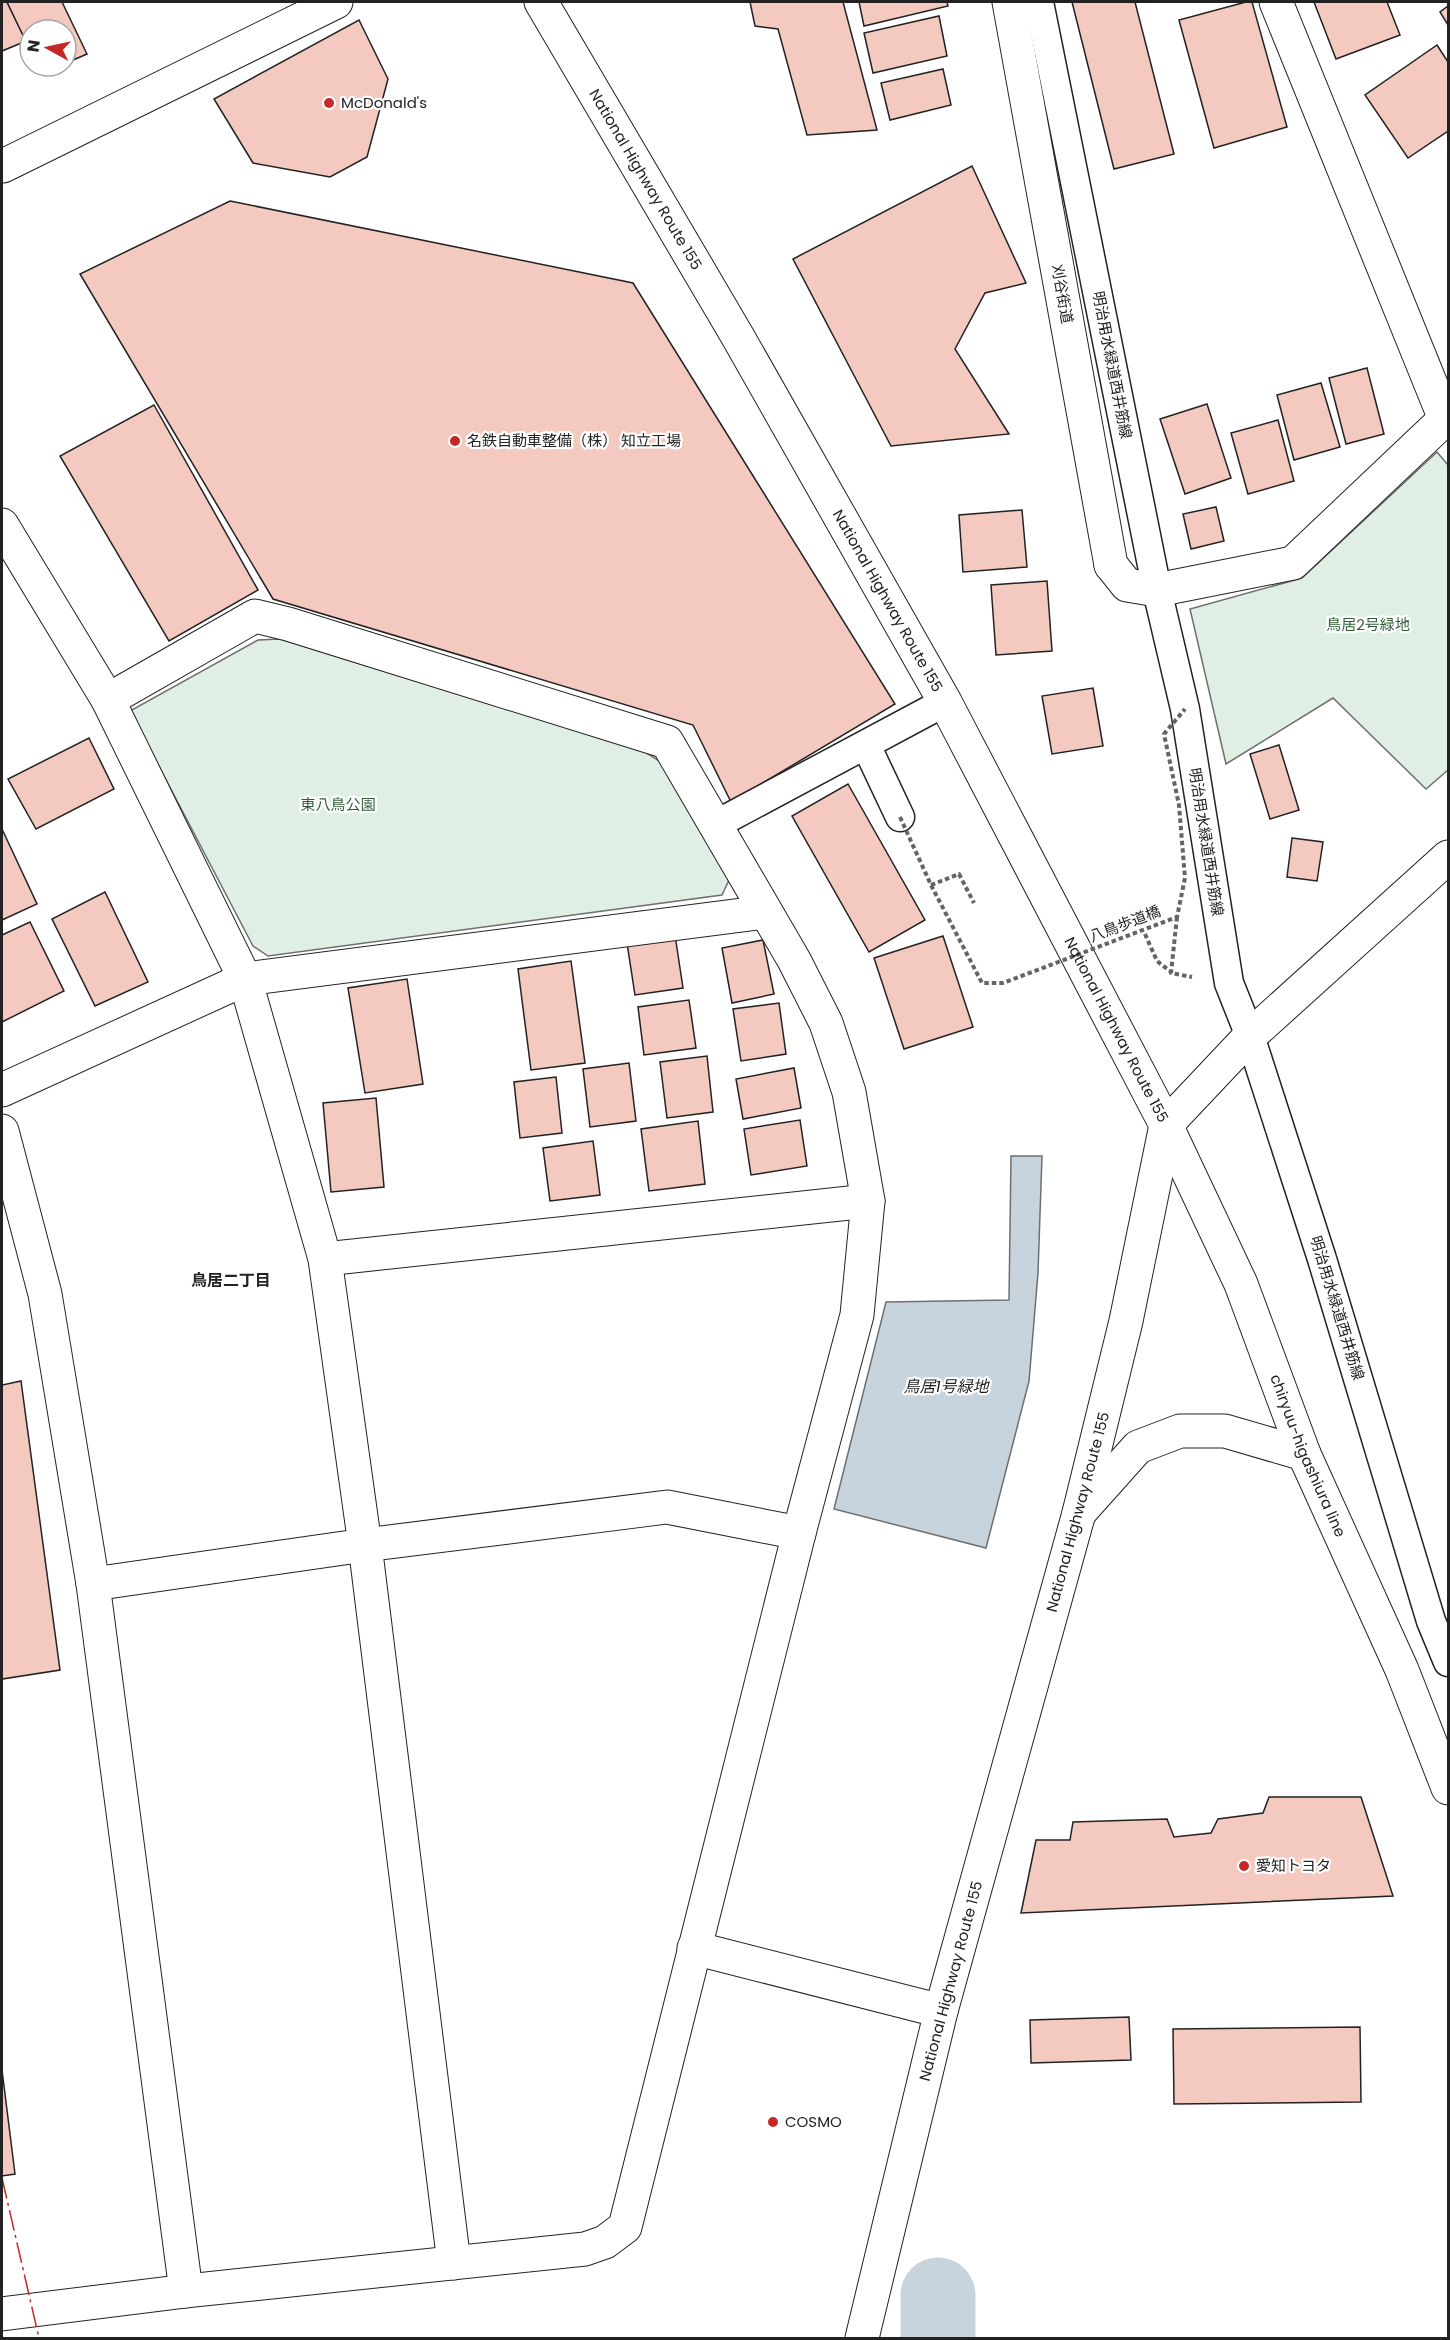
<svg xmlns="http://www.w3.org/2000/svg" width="1450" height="2340" font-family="Poppins,'Noto Sans JP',sans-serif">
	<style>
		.green { fill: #e0efe3; stroke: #6f6f6f; stroke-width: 1.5 }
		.water { fill: #c7d3dd; stroke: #6f6f6f; stroke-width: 1.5 }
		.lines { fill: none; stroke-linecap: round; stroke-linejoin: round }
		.river { stroke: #c7d3dd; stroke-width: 75 }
		.building { fill: #f3c9c0; stroke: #222; stroke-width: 1.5 }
		.pedestrian-casing { stroke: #222; stroke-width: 31 }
		.minor-casing { stroke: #222; stroke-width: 35 }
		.tertiary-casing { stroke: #222; stroke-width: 35 }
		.primary-casing { stroke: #222; stroke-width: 35 }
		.trunk-casing { stroke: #222; stroke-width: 35 }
		.path { stroke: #646464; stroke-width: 4; stroke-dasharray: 4.5 3; stroke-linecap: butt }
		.pedestrian { stroke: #fff; stroke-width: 28 }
		.minor { stroke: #fff; stroke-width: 33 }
		.tertiary { stroke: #fff; stroke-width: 33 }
		.primary { stroke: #fff; stroke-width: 33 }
		.trunk { stroke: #fff; stroke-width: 33 }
		.path-bridge { stroke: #646464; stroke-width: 4; stroke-dasharray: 4.5 3; stroke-linecap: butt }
		.power { stroke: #c62828; stroke-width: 1.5; stroke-dasharray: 21 4.5 3 4.5; stroke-linecap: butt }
		.poi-dot { fill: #c62828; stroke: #fff; stroke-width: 2 }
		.labels { text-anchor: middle; stroke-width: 4.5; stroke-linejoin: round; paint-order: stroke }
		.poi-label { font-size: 15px; fill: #222; stroke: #fff; text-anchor: start }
		.street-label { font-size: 15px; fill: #222; stroke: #fff }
		.park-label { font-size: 15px; fill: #2f5e38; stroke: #fff }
		.neighbourhood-label { font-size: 16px; font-weight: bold; fill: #222; stroke: #fff }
		.water-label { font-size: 16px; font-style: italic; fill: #222; stroke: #fff }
	</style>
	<rect width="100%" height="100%" fill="#fff"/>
	<!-- green -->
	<g class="green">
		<polygon points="1437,452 1448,465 1448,770 1426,789 1333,698 1226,764 1190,609 1302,578"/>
		<polygon points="280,639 645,752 661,762 729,880 722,895 268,956 253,946 130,711 258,640"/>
	</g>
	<!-- water -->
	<polygon class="water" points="1011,1156 1042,1156 1038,1273 1029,1381 986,1548 834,1509 886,1302 1009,1300"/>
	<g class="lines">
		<!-- river -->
		<polyline class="river" points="938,2338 938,2295"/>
	</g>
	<!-- building -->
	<g class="building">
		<polygon points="2,2 7,2 26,41 2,51"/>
		<polygon points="7,2 62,2 87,54 66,63 66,30 30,30 30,50"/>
		<polygon points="750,2 843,2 877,130 807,135 778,29 755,26"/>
		<polygon points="859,2 947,2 948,6 864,26"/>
		<polygon points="1072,2 1135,2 1174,154 1114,169"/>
		<polygon points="1246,2 1252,2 1287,127 1214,148 1179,20"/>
		<polygon points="1314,2 1387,2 1400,35 1336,59"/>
		<polygon points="1448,6 1448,25 1440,12"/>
		<polygon points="939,16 947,56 873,73 864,33"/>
		<polygon points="359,20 388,79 367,157 330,177 253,163 214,99"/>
		<polygon points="1437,45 1448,62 1448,131 1408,158 1365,95"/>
		<polygon points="37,66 60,66 41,74"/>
		<polygon points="943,69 951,105 890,120 881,83"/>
		<polygon points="972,166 1026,283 985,293 955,349 1009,434 891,446 793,259"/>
		<polygon points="230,201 633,283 895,704 731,802 693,725 273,599 80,274"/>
		<polygon points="1367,368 1384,434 1346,444 1329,378"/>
		<polygon points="1321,383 1340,447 1294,460 1277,395"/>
		<polygon points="1207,404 1231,478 1185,494 1160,419"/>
		<polygon points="154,405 258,590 169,641 60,456"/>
		<polygon points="1278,420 1294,481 1248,494 1231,433"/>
		<polygon points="1216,507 1224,541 1191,549 1183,514"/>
		<polygon points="1022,510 1027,567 963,572 959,515"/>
		<polygon points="1047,581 1052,651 996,655 991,585"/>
		<polygon points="1093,688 1103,746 1052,754 1042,696"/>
		<polygon points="89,738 114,789 36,829 8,779"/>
		<polygon points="1279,745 1299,810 1270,819 1250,754"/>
		<polygon points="848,784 925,920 869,952 792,816"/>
		<polygon points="2,829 37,904 2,920"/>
		<polygon points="1292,838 1323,842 1317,881 1287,877"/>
		<polygon points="105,892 148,982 95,1006 52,919"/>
		<polygon points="30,922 64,991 2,1022 2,935"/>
		<polygon points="675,935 683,988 635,995 627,943"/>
		<polygon points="943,936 973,1027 904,1049 874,958"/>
		<polygon points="763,940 774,994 732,1003 722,948"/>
		<polygon points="571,961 585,1063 531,1070 518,969"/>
		<polygon points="407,979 423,1084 365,1093 348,988"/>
		<polygon points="689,1000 696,1048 644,1055 638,1007"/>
		<polygon points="779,1003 786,1054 741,1061 733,1009"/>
		<polygon points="707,1056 713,1112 667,1118 660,1062"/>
		<polygon points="629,1063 636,1121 590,1127 583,1069"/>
		<polygon points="794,1068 801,1108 743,1119 736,1079"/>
		<polygon points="556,1077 562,1133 520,1138 514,1082"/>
		<polygon points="376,1098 384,1187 331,1192 323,1103"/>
		<polygon points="800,1120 807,1166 751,1175 744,1129"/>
		<polygon points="698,1121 705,1184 649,1191 641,1129"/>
		<polygon points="593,1141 600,1195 550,1201 543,1148"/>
		<polygon points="21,1381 60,1670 2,1679 2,1385"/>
		<polygon points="1269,1797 1361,1797 1393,1896 1021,1913 1036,1840 1070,1840 1073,1822 1167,1819 1174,1837 1211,1833 1218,1819 1263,1813"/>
		<polygon points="1129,2017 1131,2060 1031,2063 1030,2020"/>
		<polygon points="1360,2027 1361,2102 1174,2104 1173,2029"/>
		<polygon points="2,2070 15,2174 2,2176"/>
	</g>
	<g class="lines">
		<defs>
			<g id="pedestrian">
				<polyline points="1039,2 1157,590 1185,709 1229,983 1250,1036 1322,1259 1431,1621 1448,1662"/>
				<polyline points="866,745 900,817"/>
				<polyline points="715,825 945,702"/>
			</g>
			<g id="minor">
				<polyline points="1276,2 1445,419 1448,416"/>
				<polyline points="2,525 108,700 245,979 325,1259 365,1545 454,2263"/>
				<polyline points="1111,565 1127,585 1157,590 1293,563 1445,419"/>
				<polyline points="2,1090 245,979 765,912"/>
				<polyline points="2,1131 45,1294 93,1584 186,2291"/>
				<polyline points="325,1259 868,1201"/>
				<polyline points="93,1584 365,1545 667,1507 799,1533"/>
				<polyline points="694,1948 941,2011"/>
				<polyline points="2,2314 186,2291 585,2249 605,2242 625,2227 799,1533 857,1315 868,1201 849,1092 826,1023 794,960 667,742 288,624 255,616 108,700"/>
			</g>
			<g id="tertiary">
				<polyline points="1009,2 1111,565"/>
				<polyline points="2,164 3,166 336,2"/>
				<polyline points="1166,1125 1250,1036 1448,857"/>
				<polyline points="1079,1513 1138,1447 1180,1431 1225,1431 1304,1454"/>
			</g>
			<g id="primary">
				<path id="s1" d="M 1166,1125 L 1241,1284 L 1304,1454 L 1402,1670 L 1448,1788"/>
			</g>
			<g id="trunk">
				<path id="s2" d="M 541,2 L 738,337 L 945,702 L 1166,1125 L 1126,1321 L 1079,1513 L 941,2011 L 862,2338"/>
			</g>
		</defs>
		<!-- pedestrian casing -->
		<use href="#pedestrian" class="pedestrian-casing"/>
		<!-- minor casing -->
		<use href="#minor" class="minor-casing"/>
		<!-- tertiary casing -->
		<use href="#tertiary" class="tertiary-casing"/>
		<!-- primary casing -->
		<use href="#primary" class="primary-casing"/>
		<!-- trunk casing -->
		<use href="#trunk" class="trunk-casing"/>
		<!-- path -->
		<g class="path">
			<polyline points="931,885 959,874 974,903"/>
			<polyline points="1177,917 1171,973 1192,977"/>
			<polyline points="1145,934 1157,961 1171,972"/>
		</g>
		<!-- pedestrian -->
		<use href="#pedestrian" class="pedestrian"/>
		<!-- minor -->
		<use href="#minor" class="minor"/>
		<!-- tertiary -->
		<use href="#tertiary" class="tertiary"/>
		<!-- primary -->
		<use href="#primary" class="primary"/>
		<!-- trunk -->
		<use href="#trunk" class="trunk"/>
		<!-- path-bridge -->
		<polyline class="path-bridge" points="900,817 931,885 982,983 1003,983 1177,917 1185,878 1179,805 1164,734 1185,709"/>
		<!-- power -->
		<polyline class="power" points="2,2178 39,2338"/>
	</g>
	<!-- markers -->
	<g class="poi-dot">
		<circle cx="329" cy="103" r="6"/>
		<circle cx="455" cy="441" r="6"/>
		<circle cx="1244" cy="1866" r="6"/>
		<circle cx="773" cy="2122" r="6"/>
	</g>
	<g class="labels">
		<!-- poi labels -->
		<g class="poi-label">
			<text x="341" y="108">McDonald's</text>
			<text x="467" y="446">名鉄自動車整備（株） 知立工場</text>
			<text x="1256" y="1871">愛知トヨタ</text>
			<text x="785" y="2127">COSMO</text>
		</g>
		<!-- street labels -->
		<g class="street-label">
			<text dy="5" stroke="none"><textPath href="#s2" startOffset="206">National Highway Route 155</textPath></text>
			<text transform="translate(1062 294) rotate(80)" y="5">刈谷街道</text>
			<text transform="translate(1112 365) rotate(79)" y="5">明治用水緑道西井筋線</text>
			<text dy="5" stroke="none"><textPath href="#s2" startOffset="692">National Highway Route 155</textPath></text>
			<text transform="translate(1206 842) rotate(81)" y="5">明治用水緑道西井筋線</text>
			<text transform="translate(1125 924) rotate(-21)" y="5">八鳥歩道橋</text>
			<text dy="5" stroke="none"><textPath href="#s2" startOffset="1178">National Highway Route 155</textPath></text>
			<text transform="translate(1337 1308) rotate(73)" y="5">明治用水緑道西井筋線</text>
			<text dy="5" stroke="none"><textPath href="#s1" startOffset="360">chiryuu-higashiura line</textPath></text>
			<text transform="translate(1078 1512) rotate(-75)" y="5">National Highway Route 155</text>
			<text transform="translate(951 1981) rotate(-75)" y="5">National Highway Route 155</text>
		</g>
		<!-- park labels -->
		<g class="park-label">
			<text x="1368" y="630">鳥居2号緑地</text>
			<text x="338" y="810">東八鳥公園</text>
		</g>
		<!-- neighbourhood labels -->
		<g class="neighbourhood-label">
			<text x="231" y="1286">鳥居二丁目</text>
		</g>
		<!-- water labels -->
		<g class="water-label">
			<text x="946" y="1392">鳥居1号緑地</text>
		</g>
	</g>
	<!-- border -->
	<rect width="1450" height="2340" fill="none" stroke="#222222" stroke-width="6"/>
	<!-- north arrow -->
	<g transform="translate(48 48) rotate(278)"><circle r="28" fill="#ffffff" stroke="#a7a7a7" stroke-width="1.5"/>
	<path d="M0-4.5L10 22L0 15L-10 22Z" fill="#c62828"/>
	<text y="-9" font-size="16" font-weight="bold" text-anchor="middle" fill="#222222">N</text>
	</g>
</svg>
